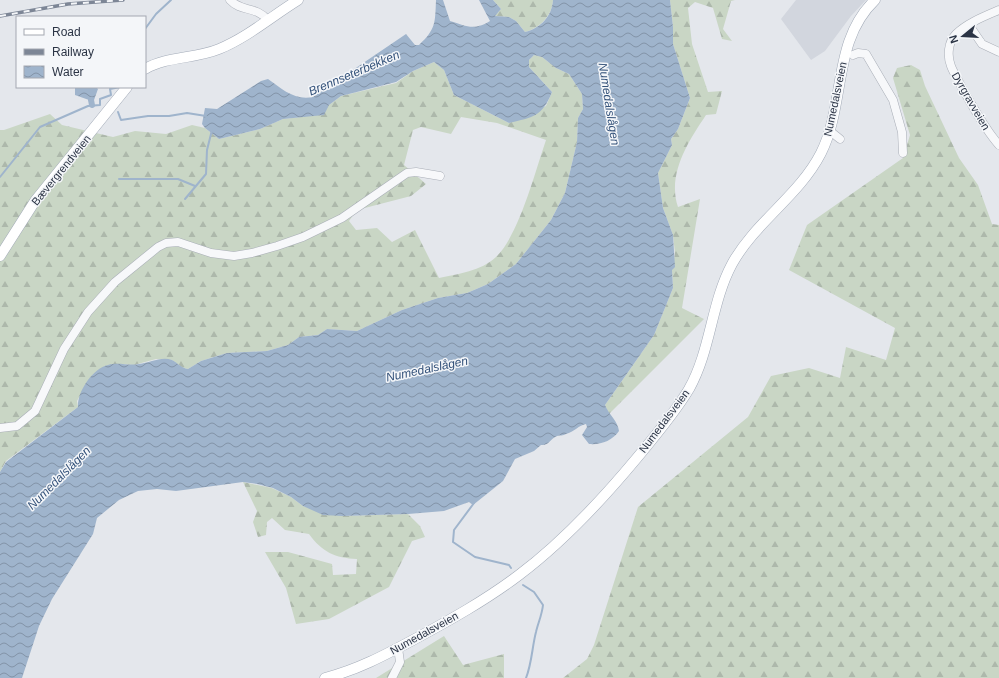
<svg xmlns="http://www.w3.org/2000/svg" width="999" height="678" font-family="Arial,sans-serif">
	<style>
		.built { fill: #d2d6de }
		.forest { fill: url(#forest-firs); fill-rule: evenodd }
		.water { fill: url(#water-waves) }
		.lines { fill: none; stroke-linecap: round; stroke-linejoin: round }
		.stream { stroke: #9fb4cc; stroke-width: 2 }
		.canal { stroke: #9fb4cc; stroke-width: 6 }
		.minor-casing { stroke: #a9aeb7; stroke-width: 9 }
		.major-casing { stroke: #a3abb8; stroke-width: 11 }
		.minor { stroke: #f7f8fa; stroke-width: 8 }
		.major { stroke: #fff; stroke-width: 10 }
		.rail-casing { stroke: #7d8696; stroke-width: 3.5 }
		.rail { stroke: #f4f6f9; stroke-width: 2; stroke-dasharray: 6; stroke-linecap: butt }
		.labels { text-anchor: middle; stroke-width: 3; stroke-linejoin: round; paint-order: stroke }
		.street-label { font-size: 11px; fill: #2b3445; stroke: #f4f6f9 }
		.water-label { font-size: 12px; font-style: italic; fill: #34527a; stroke: #f4f6f9 }
	</style>
	<defs>
		<pattern id="forest-firs" width="22" height="20" patternUnits="userSpaceOnUse"><rect width="22" height="20" fill="#c9d6c5"/><path d="M5 1l3.5 6h-7zM16 11l3.5 6h-7z" fill="#adb8ab"/></pattern>
		<pattern id="water-waves" width="16" height="10" patternUnits="userSpaceOnUse"><rect width="16" height="10" fill="#9fb4cc"/><path d="M0 5q4-4 8 0t8 0" fill="none" stroke="#8293a7"/></pattern>
	</defs>
	<rect width="100%" height="100%" fill="#e4e7ec"/>
	<!-- built -->
	<polygon class="built" points="796,0 866,0 851,16 825,51 811,60 781,19"/>
	<!-- forest -->
	<g class="forest">
		<path d="M 493,0 L 553,0 C 552,16 540,28 525,32 L 516,21 L 509,17 L 495,16 L 501,9 Z"/>
		<path d="M 670,0 L 735,0 L 731,1 L 723,29 L 732,41 L 722,39 L 713,8 L 695,2 L 688,8 L 692,44 L 708,92 L 722,91 L 716,114 L 706,115 C 688,142 667,174 678,207 L 700,199 L 682,308 L 704,319 L 609,414 L 605,405 L 654,335 L 673,288 L 672,270 L 675,253 L 673,235 L 663,208 L 658,173 L 672,145 L 671,139 L 678,129 L 690,98 L 673,44 L 673,27 Z"/>
		<path d="M 534,55 L 542,57 L 556,68 L 569,74 L 582,94 L 583,109 L 578,118 L 577,142 L 565,193 L 551,220 L 516,264 L 488,284 L 467,293 L 438,298 L 402,310 L 357,331 L 327,329 L 318,335 L 299,337 L 288,345 L 267,351 L 227,353 L 201,361 L 188,369 L 183,368 L 172,360 L 156,359 L 134,365 L 119,364 L 90,378 L 77,401 L 78,407 L 6,461 L 0,472 L 0,130 L 4,130 L 50,114 L 62,125 L 113,137 L 135,131 L 166,134 L 192,125 L 205,128 L 219,139 L 260,129 L 283,119 L 301,117 L 329,105 L 341,96 L 396,83 L 413,71 L 434,62 L 444,70 L 454,95 L 509,123 L 546,106 L 552,92 L 529,67 L 529,60 ZM 461,117 L 497,123 L 546,140 C 535,172 519,235 496,257 C 481,271 458,274 439,278 L 415,230 L 392,242 L 377,228 L 356,230 L 349,221 L 357,210 L 411,196 L 426,184 L 404,165 L 413,130 L 421,127 L 451,134 Z"/>
		<polygon points="911,65 920,70 925,86 959,158 978,185 992,224 999,225 999,678 563,678 587,659 594,645 638,507 748,417 771,376 809,368 840,378 846,347 886,360 895,328 789,270 807,225 903,158 910,135 893,78 897,68"/>
		<path d="M 243,482 L 272,488 L 291,497 L 303,506 L 342,516 L 408,514 L 420,526 L 425,537 L 412,541 L 389,587 L 329,619 L 296,624 L 286,588 L 265,552 L 288,552 L 332,564 L 333,575 L 356,574 L 357,559 C 335,558 322,552 309,534 L 285,530 L 272,518 L 267,522 L 266,535 L 258,537 L 253,522 L 257,511 Z"/>
		<polygon points="444,636 463,665 504,654 504,678 376,678"/>
	</g>
	<!-- water -->
	<g class="water">
		<path d="M 436,0 L 443,0 L 450,21 C 466,26 474,31 490,21 L 479,0 L 493,0 L 501,9 L 495,16 L 509,17 L 516,21 L 525,32 C 541,28 552,16 553,0 L 670,0 L 673,27 L 673,44 L 690,98 L 678,129 L 671,139 L 672,145 L 658,173 L 663,208 L 673,235 L 675,267 L 672,270 L 673,288 L 654,335 L 605,405 C 609,415 618,421 619,431 C 612,441 601,445 589,444 L 582,435 L 587,427 L 586,424 C 579,425 574,432 566,434 C 563,436 560,435 557,436 C 550,439 549,446 541,445 L 534,451 L 515,459 L 503,481 L 473,505 L 469,502 L 444,511 L 408,514 L 342,516 L 323,515 L 303,506 L 291,497 L 273,488 L 257,484 L 243,482 L 176,491 L 157,489 L 138,491 L 119,500 L 97,518 L 93,534 L 52,599 L 39,626 L 22,678 L 0,678 L 0,472 L 6,462 L 78,407 C 77,392 93,368 108,365 C 118,362 129,366 139,364 C 150,363 161,356 172,360 C 178,363 181,368 188,369 L 201,361 L 227,353 L 267,351 L 288,345 L 299,337 L 318,335 L 327,329 L 357,331 L 402,310 L 438,298 L 467,293 L 488,284 L 516,264 L 551,220 L 565,193 L 577,142 L 578,118 L 583,109 L 582,94 L 569,74 L 556,68 L 542,57 L 534,55 L 529,60 L 529,67 L 552,92 C 542,117 533,117 509,123 L 454,95 L 444,70 L 434,62 L 413,71 L 396,82 L 341,96 L 329,105 L 324,115 L 283,119 L 260,129 L 219,139 L 205,128 L 202,124 L 205,108 L 217,109 L 261,81 L 268,79 C 282,89 295,101 313,97 L 406,34 L 415,45 L 419,45 C 436,29 435,23 436,0 Z"/>
		<polygon points="75,87 96,87 98,89 94,100 89,100 75,95"/>
	</g>
	<g class="lines">
		<!-- stream -->
		<g class="stream">
			<polyline points="145,29 156,14 171,0"/>
			<polyline points="118,112 121,120 148,116 169,116 187,113 206,116"/>
			<polyline points="0,177 40,127 88,106 100,105 100,99 111,95 110,89 120,87"/>
			<polyline points="119,179 178,179 195,186"/>
			<polyline points="185,199 206,174 207,150 212,130"/>
			<polyline points="474,503 454,530 453,542 475,557 509,565 511,568"/>
			<path d="M 523,585 L 534,592 L 543,605 C 542,615 538,623 536,632 C 532,647 532,663 526,678"/>
		</g>
		<!-- canal -->
		<polyline class="canal" points="91,100 92,105"/>
		<defs>
			<g id="minor">
				<path d="M 230,0 C 241,12 256,6 268,20"/>
				<path d="M 999,10 C 985,16 967,23 956,34 C 948,42 947,56 951,66 C 954,74 959,81 962,88 C 974,108 984,128 999,145"/>
				<polyline points="969,25 982,44 999,52"/>
				<polyline points="853,55 858,53 866,54 893,100 902,132 903,153"/>
				<polyline points="830,131 840,139"/>
				<polyline points="0,428 17,426 35,411 64,349 88,312 115,282 158,247 166,243 178,242 211,253 234,256 252,253 277,246 303,237 342,218 407,173 416,172 440,176"/>
				<polyline points="392,678 400,662 398,648"/>
			</g>
			<g id="major">
				<path d="M 145,69 C 167,56 195,59 219,49 C 248,37 272,16 298,0"/>
				<polyline points="0,256 35,201 127,87"/>
				<path d="M 325,678 C 357,670 385,655 413,640 C 450,620 486,600 519,575 C 563,542 601,501 636,459 C 655,436 674,414 689,389 C 711,350 711,303 732,264 C 755,222 799,196 821,153 C 846,103 832,41 875,0"/>
			</g>
		</defs>
		<!-- minor casing -->
		<use href="#minor" class="minor-casing"/>
		<!-- major casing -->
		<use href="#major" class="major-casing"/>
		<!-- minor -->
		<use href="#minor" class="minor"/>
		<!-- major -->
		<use href="#major" class="major"/>
		<defs>
			<polyline id="rail" points="0,16 68,4 123,0"/>
		</defs>
		<!-- rail casing -->
		<use href="#rail" class="rail-casing"/>
		<!-- rail -->
		<use href="#rail" class="rail"/>
	</g>
	<g class="labels">
		<!-- street labels -->
		<g class="street-label">
			<text transform="translate(835 99) rotate(-78)" y="4">Numedalsveien</text>
			<text transform="translate(971 101) rotate(60)" y="4">Dyrgravveien</text>
			<text transform="translate(61 170) rotate(-51)" y="4">Bævergrendveien</text>
			<text transform="translate(664 421) rotate(-53)" y="4">Numedalsveien</text>
			<text transform="translate(424 633) rotate(-29)" y="4">Numedalsveien</text>
		</g>
		<!-- water labels -->
		<g class="water-label">
			<text transform="translate(354 73) rotate(-23)" y="4">Brennseterbekken</text>
			<text transform="translate(609 104) rotate(81)" y="4">Numedalslågen</text>
			<text transform="translate(427 369) rotate(-12)" y="4">Numedalslågen</text>
			<text transform="translate(59 478) rotate(-45)" y="4">Numedalslågen</text>
		</g>
	</g>
	<!-- legend -->
	<rect x="16" y="16" width="130" height="72" fill="#f4f6f9" stroke="#a4a8b1"/>
	<rect x="24" y="29" width="20" height="6" fill="#ffffff" stroke="#a4a8b1"/>
	<text x="52" y="36" font-size="12" fill="#2b3445">Road</text>
	<rect x="24" y="49" width="20" height="6" fill="#7d8696" stroke="#a4a8b1"/>
	<text x="52" y="56" font-size="12" fill="#2b3445">Railway</text>
	<rect x="24" y="66" width="20" height="12" fill="url(#water-waves)" stroke="#a4a8b1"/>
	<text x="52" y="76" font-size="12" fill="#2b3445">Water</text>
	<!-- north arrow -->
	<g transform="translate(963 36) rotate(252)" stroke="#f4f6f9" stroke-width="3" paint-order="stroke">
	<path d="M0-3L7 15L0 10L-7 15Z" fill="#2b3445"/>
	<text y="-6" font-size="11" font-weight="bold" text-anchor="middle" fill="#2b3445">N</text>
	</g>
</svg>
